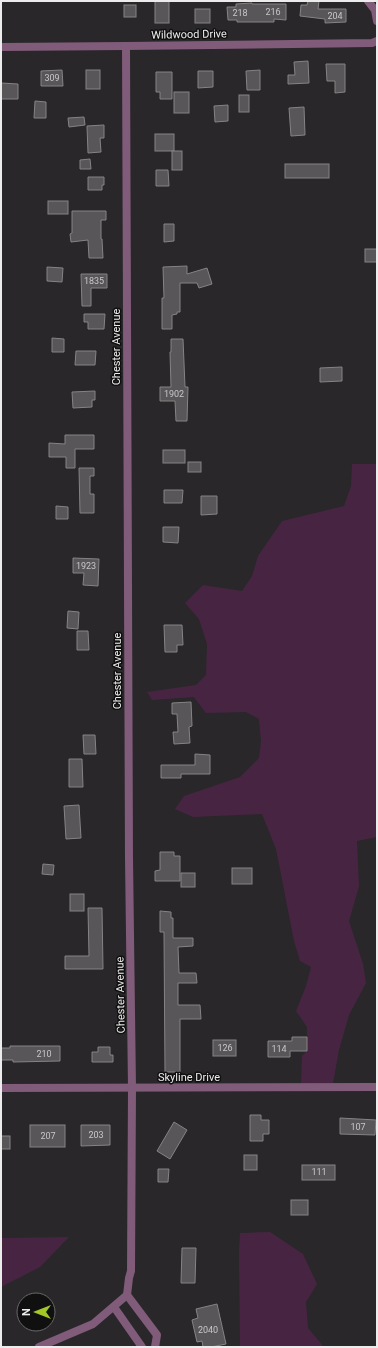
<svg xmlns="http://www.w3.org/2000/svg" width="378" height="1348" font-family="Roboto,sans-serif">
	<style>
		.green { fill: #472542 }
		.building { fill: #585658; stroke: #868385 }
		.lines { fill: none; stroke-linecap: round; stroke-linejoin: round }
		.street { stroke: #815b7a; stroke-width: 8 }
		.labels { text-anchor: middle; stroke-width: 3; stroke-linejoin: round; paint-order: stroke }
		.number-label { font-size: 9px; fill: #c8c6c8 }
		.street-label { font-size: 11px; fill: #edeced; stroke: #111011 }
	</style>
	<rect width="100%" height="100%" fill="#292729"/>
	<!-- green -->
	<g class="green">
		<polygon points="352,464 377,464 377,837 357,841 359,886 349,921 363,964 366,983 349,1015 339,1050 333,1083 301,1084 302,1056 307,1051 307,1027 296,1011 306,986 311,967 300,961 294,941 276,849 262,814 193,817 175,809 184,796 240,777 259,758 261,741 259,719 246,712 206,713 194,697 152,700 147,692 196,685 206,675 207,644 199,619 185,603 203,585 242,591 252,576 258,556 282,521 344,506 351,486"/>
		<polygon points="270,1232 303,1254 317,1284 306,1302 308,1328 324,1347 240,1347 239,1252 240,1233"/>
		<polygon points="69,1237 40,1267 1,1287 1,1238"/>
	</g>
	<!-- building -->
	<g class="building">
		<rect x="155" y="1" width="14" height="22"/>
		<polygon points="308,1 319,1 318,9 346,9 346,22 325,23 325,19 300,16 301,5 307,5"/>
		<polygon points="252,3 252,4 286,4 286,20 274,19 274,22 237,22 237,20 228,20 227,7 236,7 236,4"/>
		<rect x="124" y="5" width="12" height="12"/>
		<rect x="195" y="9" width="15" height="14"/>
		<polygon points="308,61 309,83 288,84 288,75 295,75 294,62"/>
		<polygon points="326,64 345,64 345,92 335,93 335,81 327,81"/>
		<polygon points="62,70 63,86 41,86 41,71"/>
		<rect x="86" y="70" width="14" height="19"/>
		<polygon points="260,70 260,90 247,90 246,71"/>
		<polygon points="198,71 213,71 213,87 198,88"/>
		<polygon points="156,72 172,72 172,99 160,99 160,92 156,92"/>
		<polygon points="1,83 18,84 18,99 1,99"/>
		<rect x="174" y="92" width="15" height="21"/>
		<rect x="239" y="95" width="10" height="17"/>
		<polygon points="35,101 46,102 46,118 34,118"/>
		<polygon points="228,105 228,121 215,122 214,106"/>
		<polygon points="304,107 305,135 291,136 289,108"/>
		<polygon points="84,117 85,125 69,127 68,118"/>
		<polygon points="104,125 104,138 100,138 101,152 88,153 87,126"/>
		<rect x="155" y="134" width="19" height="17"/>
		<rect x="172" y="151" width="10" height="19"/>
		<polygon points="90,159 91,169 80,169 80,160"/>
		<rect x="285" y="164" width="44" height="14"/>
		<polygon points="156,170 168,170 169,186 156,186"/>
		<polygon points="88,177 104,177 104,185 102,185 102,190 88,190"/>
		<rect x="48" y="201" width="20" height="13"/>
		<polygon points="72,211 106,211 106,220 101,220 101,239 102,239 103,258 89,258 88,240 71,242 70,234 72,233"/>
		<polygon points="164,224 174,224 174,241 164,242"/>
		<rect x="365" y="249" width="12" height="13"/>
		<polygon points="187,266 187,274 207,268 212,284 199,288 197,283 180,283 180,312 177,312 177,314 172,315 172,329 162,329 162,298 164,298 163,267"/>
		<polygon points="47,267 63,268 62,282 47,281"/>
		<polygon points="81,274 107,274 107,288 91,288 91,306 82,306"/>
		<polygon points="84,314 105,314 104,329 88,329 88,322 84,322"/>
		<polygon points="52,338 64,339 64,352 52,352"/>
		<polygon points="171,339 183,339 185,387 188,387 187,421 176,421 175,401 160,401 160,387 171,387 170,352 171,352"/>
		<polygon points="76,351 96,351 95,365 75,365"/>
		<polygon points="342,367 342,381 320,382 320,368"/>
		<polygon points="95,391 95,400 92,400 92,407 73,408 72,392"/>
		<polygon points="65,435 94,435 94,449 75,449 75,468 66,468 66,457 49,457 49,443 65,444"/>
		<rect x="163" y="450" width="22" height="13"/>
		<rect x="188" y="462" width="13" height="10"/>
		<polygon points="79,468 94,468 94,476 90,476 90,494 94,494 94,513 80,513"/>
		<polygon points="164,490 183,490 182,503 164,503"/>
		<polygon points="201,496 217,496 217,514 201,515"/>
		<polygon points="56,506 68,507 68,519 56,519"/>
		<polygon points="163,527 179,527 178,543 163,542"/>
		<polygon points="73,558 99,559 98,586 83,585 84,573 73,573"/>
		<polygon points="68,611 79,612 78,629 67,628"/>
		<polygon points="164,625 182,625 183,645 177,645 177,652 165,652"/>
		<polygon points="77,631 88,631 89,650 77,650"/>
		<polygon points="191,702 192,726 189,727 190,743 174,744 173,732 178,732 177,714 172,714 172,703"/>
		<polygon points="83,735 95,735 96,754 84,754"/>
		<polygon points="195,754 210,755 210,774 181,774 181,778 161,778 161,765 195,765"/>
		<polygon points="69,759 82,759 83,787 69,787"/>
		<polygon points="79,805 81,838 66,839 64,806"/>
		<polygon points="160,852 174,852 174,856 180,856 180,881 155,881 155,871 160,870"/>
		<polygon points="43,864 54,865 53,875 42,874"/>
		<rect x="232" y="868" width="20" height="16"/>
		<rect x="181" y="873" width="14" height="14"/>
		<rect x="70" y="894" width="14" height="17"/>
		<polygon points="88,908 102,908 103,969 65,969 65,956 89,956"/>
		<polygon points="160,911 171,912 171,918 173,918 173,938 193,938 193,946 178,947 179,973 196,973 197,983 178,983 178,1005 200,1005 201,1019 180,1019 180,1072 165,1072 164,932 160,932"/>
		<polygon points="292,1037 307,1037 307,1051 290,1051 290,1057 268,1057 268,1041 292,1041"/>
		<rect x="213" y="1040" width="23" height="16"/>
		<polygon points="10,1046 60,1046 60,1061 13,1062 13,1060 1,1060 1,1048 10,1048"/>
		<polygon points="98,1047 110,1047 110,1055 113,1055 113,1062 92,1062 92,1052 98,1052"/>
		<polygon points="250,1115 261,1115 261,1120 269,1120 269,1134 263,1134 263,1141 250,1141"/>
		<polygon points="340,1118 376,1120 375,1135 340,1134"/>
		<polygon points="174,1122 187,1130 170,1159 157,1151"/>
		<rect x="30" y="1125" width="35" height="22"/>
		<polygon points="81,1125 110,1125 110,1145 81,1146"/>
		<rect x="1" y="1136" width="9" height="13"/>
		<rect x="244" y="1155" width="13" height="15"/>
		<rect x="302" y="1165" width="33" height="15"/>
		<polygon points="158,1169 169,1169 168,1182 158,1182"/>
		<rect x="291" y="1200" width="17" height="15"/>
		<polygon points="182,1248 196,1248 195,1283 181,1283"/>
		<polygon points="217,1304 226,1344 211,1347 203,1347 202,1341 197,1342 192,1320 198,1318 196,1309"/>
	</g>
	<g class="lines">
		<!-- street -->
		<g class="street">
			<polyline points="368,1 375,10 377,21"/>
			<polyline points="126,46 129,858 132,1088 131,1271 129,1278 127,1295"/>
			<polyline points="1,47 126,46 372,43 377,41"/>
			<polyline points="1,1088 377,1087"/>
			<polyline points="127,1295 157,1335 155,1347"/>
			<polyline points="114,1307 142,1347"/>
			<polyline points="39,1347 93,1324 127,1295"/>
		</g>
	</g>
	<g class="labels">
		<!-- number labels -->
		<g class="number-label">
			<text x="273" y="15">216</text>
			<text x="240" y="16">218</text>
			<text x="335" y="19">204</text>
			<text x="52" y="81">309</text>
			<text x="94" y="284">1835</text>
			<text x="174" y="397">1902</text>
			<text x="86" y="569">1923</text>
			<text x="225" y="1051">126</text>
			<text x="279" y="1052">114</text>
			<text x="44" y="1057">210</text>
			<text x="358" y="1130">107</text>
			<text x="96" y="1138">203</text>
			<text x="48" y="1139">207</text>
			<text x="319" y="1175">111</text>
			<text x="208" y="1333">2040</text>
		</g>
		<!-- street labels -->
		<g class="street-label">
			<text transform="translate(189 34) rotate(-1)" y="4">Wildwood Drive</text>
			<text transform="translate(116 347) rotate(-90)" y="4">Chester Avenue</text>
			<text transform="translate(117 671) rotate(-90)" y="4">Chester Avenue</text>
			<text transform="translate(120 995) rotate(-91)" y="4">Chester Avenue</text>
			<text x="189" y="1081">Skyline Drive</text>
		</g>
	</g>
	<!-- border -->
	<rect width="378" height="1348" fill="none" stroke="#edeced" stroke-width="4"/>
	<!-- north arrow -->
	<g transform="translate(36 1312) rotate(270)"><circle r="19" fill="#111011" stroke="#696869"/>
	<path d="M0-3L7 15L0 10L-7 15Z" fill="#a3c927"/>
	<text y="-6" font-size="11" font-weight="bold" text-anchor="middle" fill="#edeced">N</text>
	</g>
</svg>
